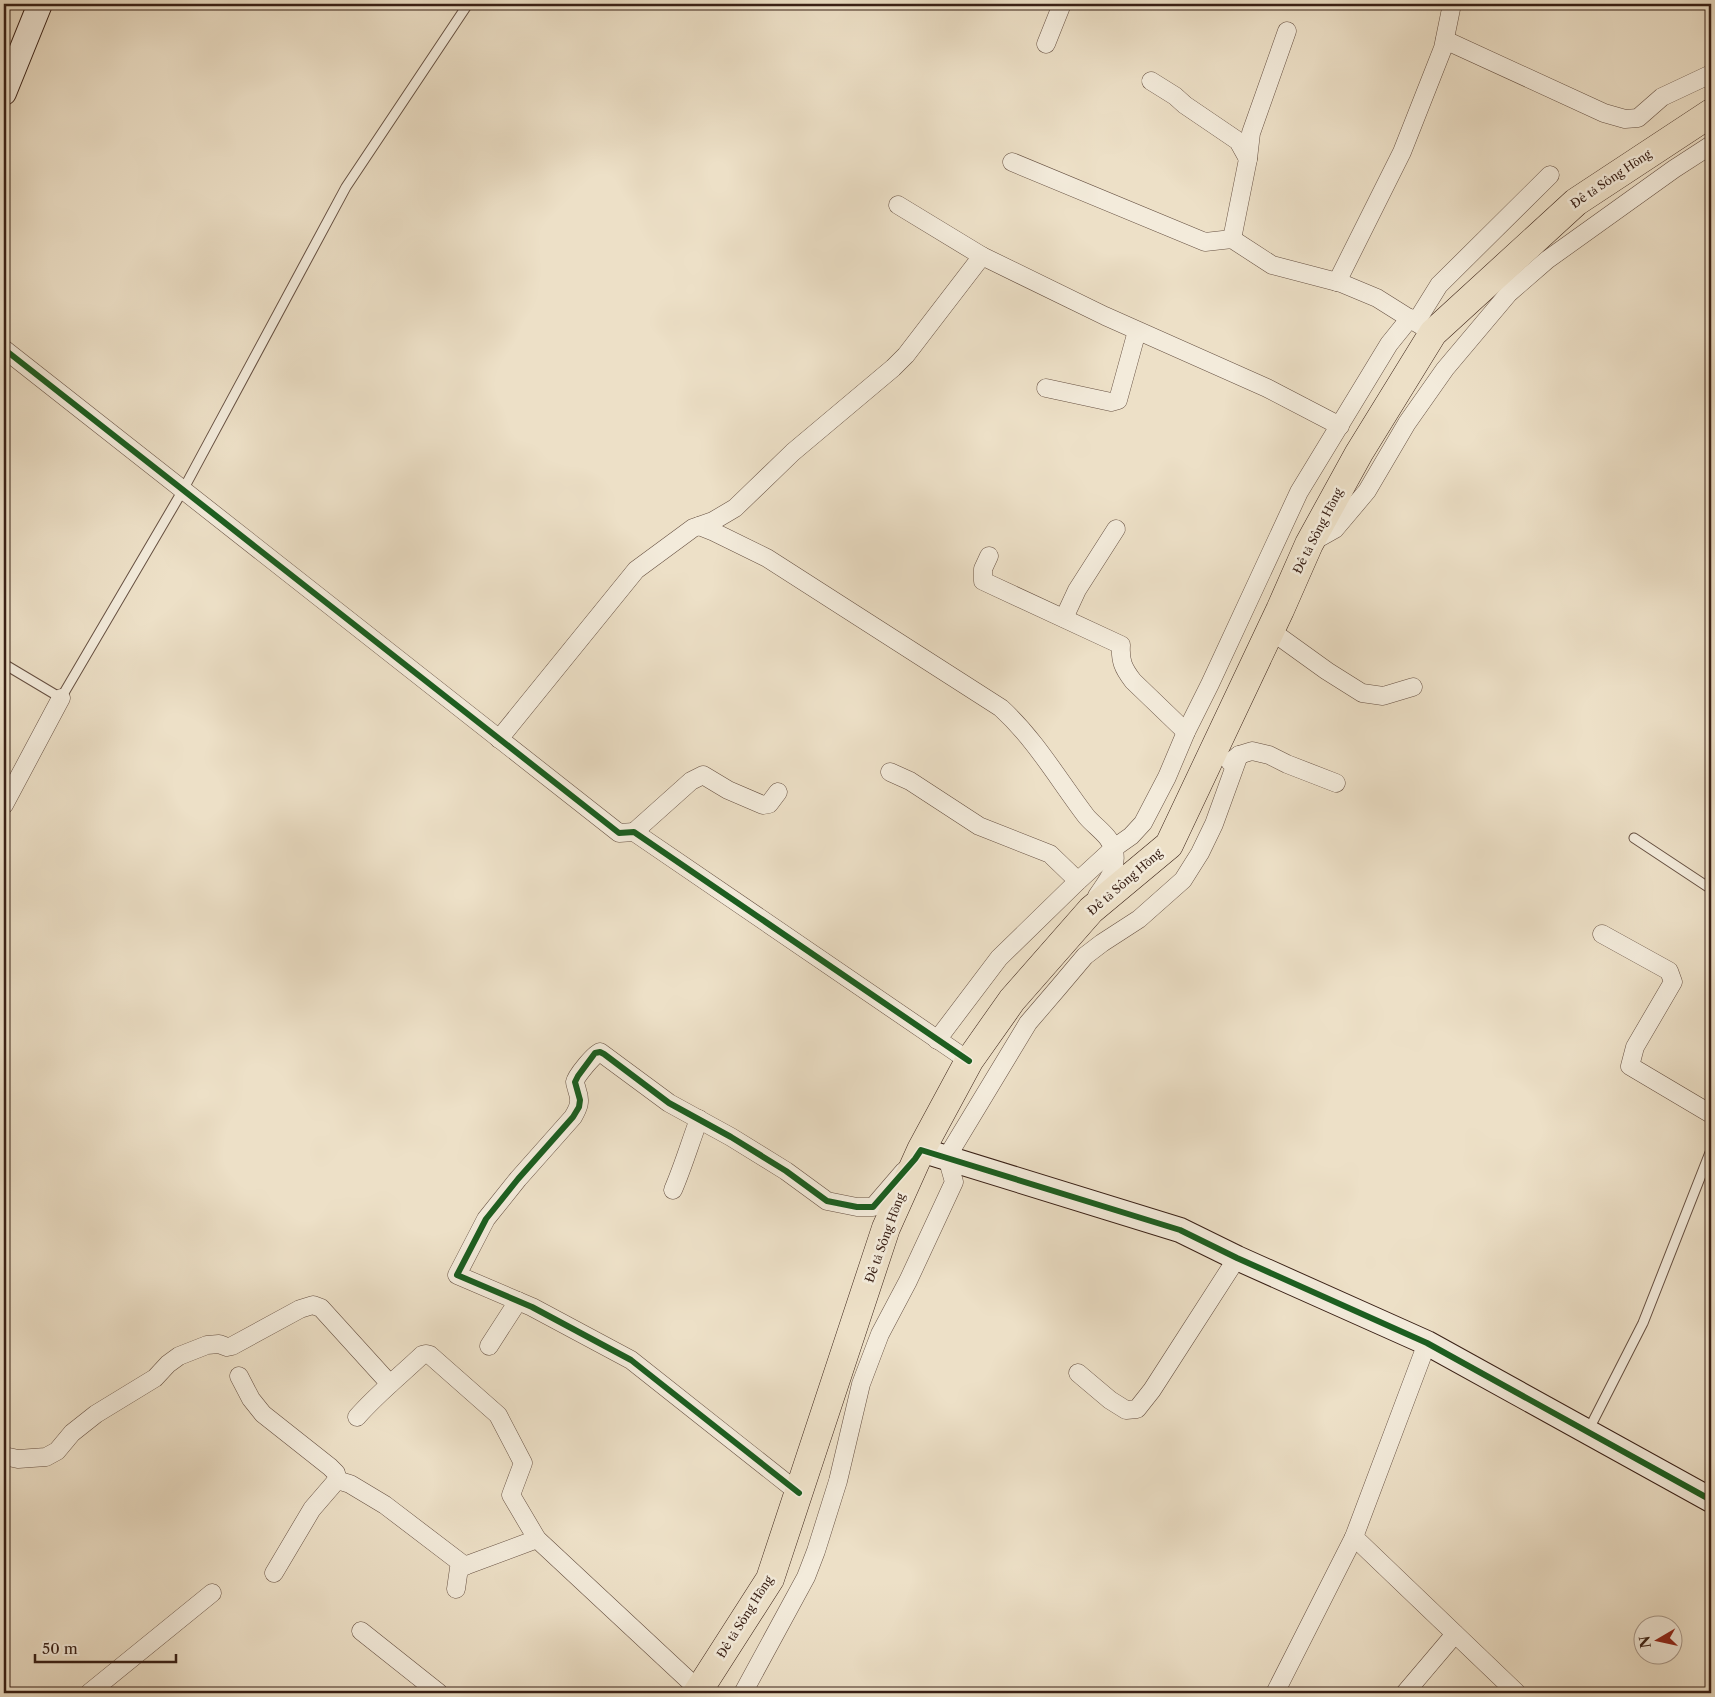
<svg xmlns="http://www.w3.org/2000/svg" width="1715" height="1697" font-family="'Libre Caslon Text',serif">
	<style>
		.lines { fill: none; stroke-linecap: round; stroke-linejoin: round }
		.lane-casing { stroke: #665042; stroke-width: 11 }
		.street-casing { stroke: #665042; stroke-width: 19 }
		.secondary-casing { stroke: #392016; stroke-width: 26 }
		.primary-casing { stroke: #392016; stroke-width: 29 }
		.lane { stroke: #f3ebdb; stroke-width: 9 }
		.street { stroke: #f3ebdb; stroke-width: 18 }
		.secondary { stroke: #f3ebdb; stroke-width: 24 }
		.primary { stroke: #ede0c7; stroke-width: 28 }
		.cycleway-casing { stroke: #f3ebdb; stroke-width: 9 }
		.cycleway { stroke: #1b5e20; stroke-width: 6 }
		.labels { text-anchor: middle; stroke-width: 5; stroke-linejoin: round; paint-order: stroke }
		.street-label { font-size: 12px; fill: #392016; stroke: #f3ebdb }
	</style>
	<rect width="100%" height="100%" fill="#ede0c7"/>
	<filter id="stains"><feTurbulence type="fractalNoise" baseFrequency=".004" numOctaves="4"/><feColorMatrix values="0 0 0 0 .2 0 0 0 0 .09 0 0 0 0 .02 0 0 0 .5 -.17"/></filter>
	<radialGradient id="worn" r=".72"><stop offset=".6" stop-color="#630" stop-opacity="0"/><stop offset="1" stop-color="#630" stop-opacity=".3"/></radialGradient>
	<g class="lines">
		<defs>
			<g id="lane">
				<polyline points="4,664 61,698 183,490 346,187 468,4"/>
				<polyline points="1634,838 1711,889"/>
				<polyline points="1588,1431 1643,1323 1711,1150"/>
			</g>
			<g id="street">
				<polyline points="1445,40 1604,113 1625,119 1638,118 1662,97 1711,74"/>
				<polyline points="1046,44 1062,4"/>
				<polyline points="1151,81 1175,96 1185,105 1238,141 1248,159"/>
				<polyline points="1012,162 1205,242 1232,239 1272,265 1341,283 1377,298 1420,325"/>
				<polyline points="898,205 982,256"/>
				<polyline points="1232,239 1248,159 1251,133 1287,31"/>
				<polyline points="1337,282 1402,152 1443,48 1452,4"/>
				<polyline points="1416,322 1439,285 1550,175"/>
				<polyline points="4,349 619,833 634,832 969,1061"/>
				<polyline points="1046,388 1111,402 1118,400 1137,331"/>
				<path d="M 699,526 L 714,532 L 767,558 L 1001,708 C 1035,739 1058,779 1086,816 C 1095,827 1111,836 1114,851 C 1118,870 1106,882 1097,896"/>
				<polyline points="1312,542 1335,529 1367,491 1407,423 1445,369 1509,293 1547,260 1674,169 1711,145"/>
				<path d="M 989,556 L 983,569 L 983,581 L 1121,645 C 1120,661 1123,668 1133,681 L 1186,732"/>
				<polyline points="1064,618 1077,590 1116,529"/>
				<polyline points="1270,630 1327,671 1362,693 1383,696 1413,687"/>
				<polyline points="499,739 636,570 693,528 713,521 735,508 793,452 893,368 906,355 982,256 1105,316 1267,388 1340,426"/>
				<polyline points="1230,762 1239,755 1252,751 1269,755 1287,764 1336,783"/>
				<polyline points="890,772 910,781 979,826 1050,854 1078,881"/>
				<polyline points="4,805 61,698"/>
				<polyline points="634,832 691,781 703,775 728,790 763,805 769,804 778,792"/>
				<polyline points="1602,934 1669,971 1673,982 1635,1047 1630,1066 1711,1114"/>
				<polyline points="937,1040 999,958 1078,881 1114,848 1131,836 1143,823 1167,777 1186,732 1210,684 1299,492 1389,344 1410,318"/>
				<path d="M 673,1190 C 683,1167 690,1143 699,1119"/>
				<polyline points="489,1346 518,1301"/>
				<polyline points="1078,1373 1110,1400 1126,1410 1137,1409 1152,1390 1237,1258"/>
				<polyline points="239,1376 251,1399 263,1414 330,1467 336,1473 337,1480"/>
				<path d="M 357,1417 C 377,1394 400,1376 422,1355 L 426,1354 L 430,1355 L 498,1415 L 523,1463 L 511,1495 L 537,1539"/>
				<polyline points="4,1456 18,1459 46,1457 57,1451 72,1433 96,1414 155,1378 168,1364 179,1356 207,1345 219,1344 227,1347 232,1346 300,1309 313,1305 321,1308 390,1384"/>
				<path d="M 799,1493 L 631,1360 L 532,1307 L 457,1275 L 486,1219 L 518,1179 L 573,1117 C 579,1107 581,1101 577,1090 C 577,1089 575,1084 575,1082 C 576,1076 595,1053 600,1052 L 669,1103 L 731,1137 L 786,1171 L 827,1201 L 857,1207 L 873,1207 L 904,1171"/>
				<polyline points="1354,1537 1517,1693"/>
				<polyline points="274,1573 312,1509 337,1480 350,1484 385,1505 465,1566"/>
				<polyline points="456,1589 459,1568 537,1539 699,1690"/>
				<polyline points="361,1631 439,1693"/>
				<polyline points="89,1693 212,1593"/>
				<polyline points="743,1693 806,1577 816,1551 838,1481 861,1384 880,1334 908,1281 954,1182 947,1157 1028,1023 1058,988 1085,956 1102,943 1139,919 1183,880 1200,853 1214,824 1239,755"/>
				<polyline points="1275,1693 1354,1537 1427,1343"/>
				<polyline points="1405,1693 1455,1634"/>
			</g>
			<g id="secondary">
				<polyline points="4,93 40,4"/>
				<polyline points="921,1150 1180,1230 1237,1258 1427,1343 1711,1500"/>
			</g>
			<polyline id="primary" points="697,1693 770,1579 886,1228 921,1150 969,1061 1012,1000 1091,910 1169,845 1280,610 1309,544 1359,453 1433,333 1576,202 1711,113"/>
		</defs>
		<!-- lane casing -->
		<use href="#lane" class="lane-casing"/>
		<!-- street casing -->
		<use href="#street" class="street-casing"/>
		<!-- secondary casing -->
		<use href="#secondary" class="secondary-casing"/>
		<!-- primary casing -->
		<use href="#primary" class="primary-casing"/>
		<!-- lane -->
		<use href="#lane" class="lane"/>
		<!-- street -->
		<use href="#street" class="street"/>
		<!-- secondary -->
		<use href="#secondary" class="secondary"/>
		<!-- primary -->
		<use href="#primary" class="primary"/>
		<defs>
			<g id="cycleway">
				<polyline points="4,349 619,833 634,832 969,1061"/>
				<polyline points="799,1493 631,1360 532,1307 457,1275 486,1219 518,1179 573,1117 579,1107 580,1100 575,1082 578,1076 595,1053 600,1052 604,1054 669,1103 731,1137 786,1171 827,1201 857,1207 873,1207 915,1159 921,1150 1180,1230 1237,1258 1427,1343 1711,1500"/>
			</g>
		</defs>
		<!-- cycleway casing -->
		<use href="#cycleway" class="cycleway-casing"/>
		<!-- cycleway -->
		<use href="#cycleway" class="cycleway"/>
	</g>
	<g class="labels">
		<!-- street labels -->
		<g class="street-label">
			<text transform="translate(1611 179) rotate(-34)" y="4">Đê tả Sông Hồng</text>
			<text transform="translate(1318 531) rotate(-63)" y="4">Đê tả Sông Hồng</text>
			<text transform="translate(1125 882) rotate(-41)" y="4">Đê tả Sông Hồng</text>
			<text transform="translate(885 1238) rotate(-70)" y="4">Đê tả Sông Hồng</text>
			<text transform="translate(745 1617) rotate(-58)" y="4">Đê tả Sông Hồng</text>
		</g>
	</g>
	<!-- margin -->
	<rect width="1715" height="1697" fill="none" stroke="#ede0c7" stroke-width="20"/>
	<rect x="5" y="5" width="1705" height="1687" fill="none" stroke="#392016" stroke-width="2.5"/>
	<rect x="10" y="10" width="1695" height="1677" fill="none" stroke="#392016"/>
	<!-- north arrow -->
	<g transform="translate(1658 1640) rotate(261)"><circle r="24" fill="#f3ebdb" stroke="#a99a8c"/>
	<path d="M0-4L9 19L0 12L-9 19Z" fill="#8f2418"/>
	<text y="-8" font-size="14" font-weight="bold" text-anchor="middle" fill="#392016">N</text>
	</g>
	<!-- scale -->
	<path d="M35 1654v8h141v-8" fill="none" stroke="#392016" stroke-width="2.5"/>
	<text x="42" y="1654" font-size="15" fill="#392016" stroke="#f3ebdb" stroke-width="4" paint-order="stroke">50 m</text>
	<rect width="100%" height="100%" filter="url(#stains)"/>
	<rect width="100%" height="100%" fill="url(#worn)"/>
</svg>
